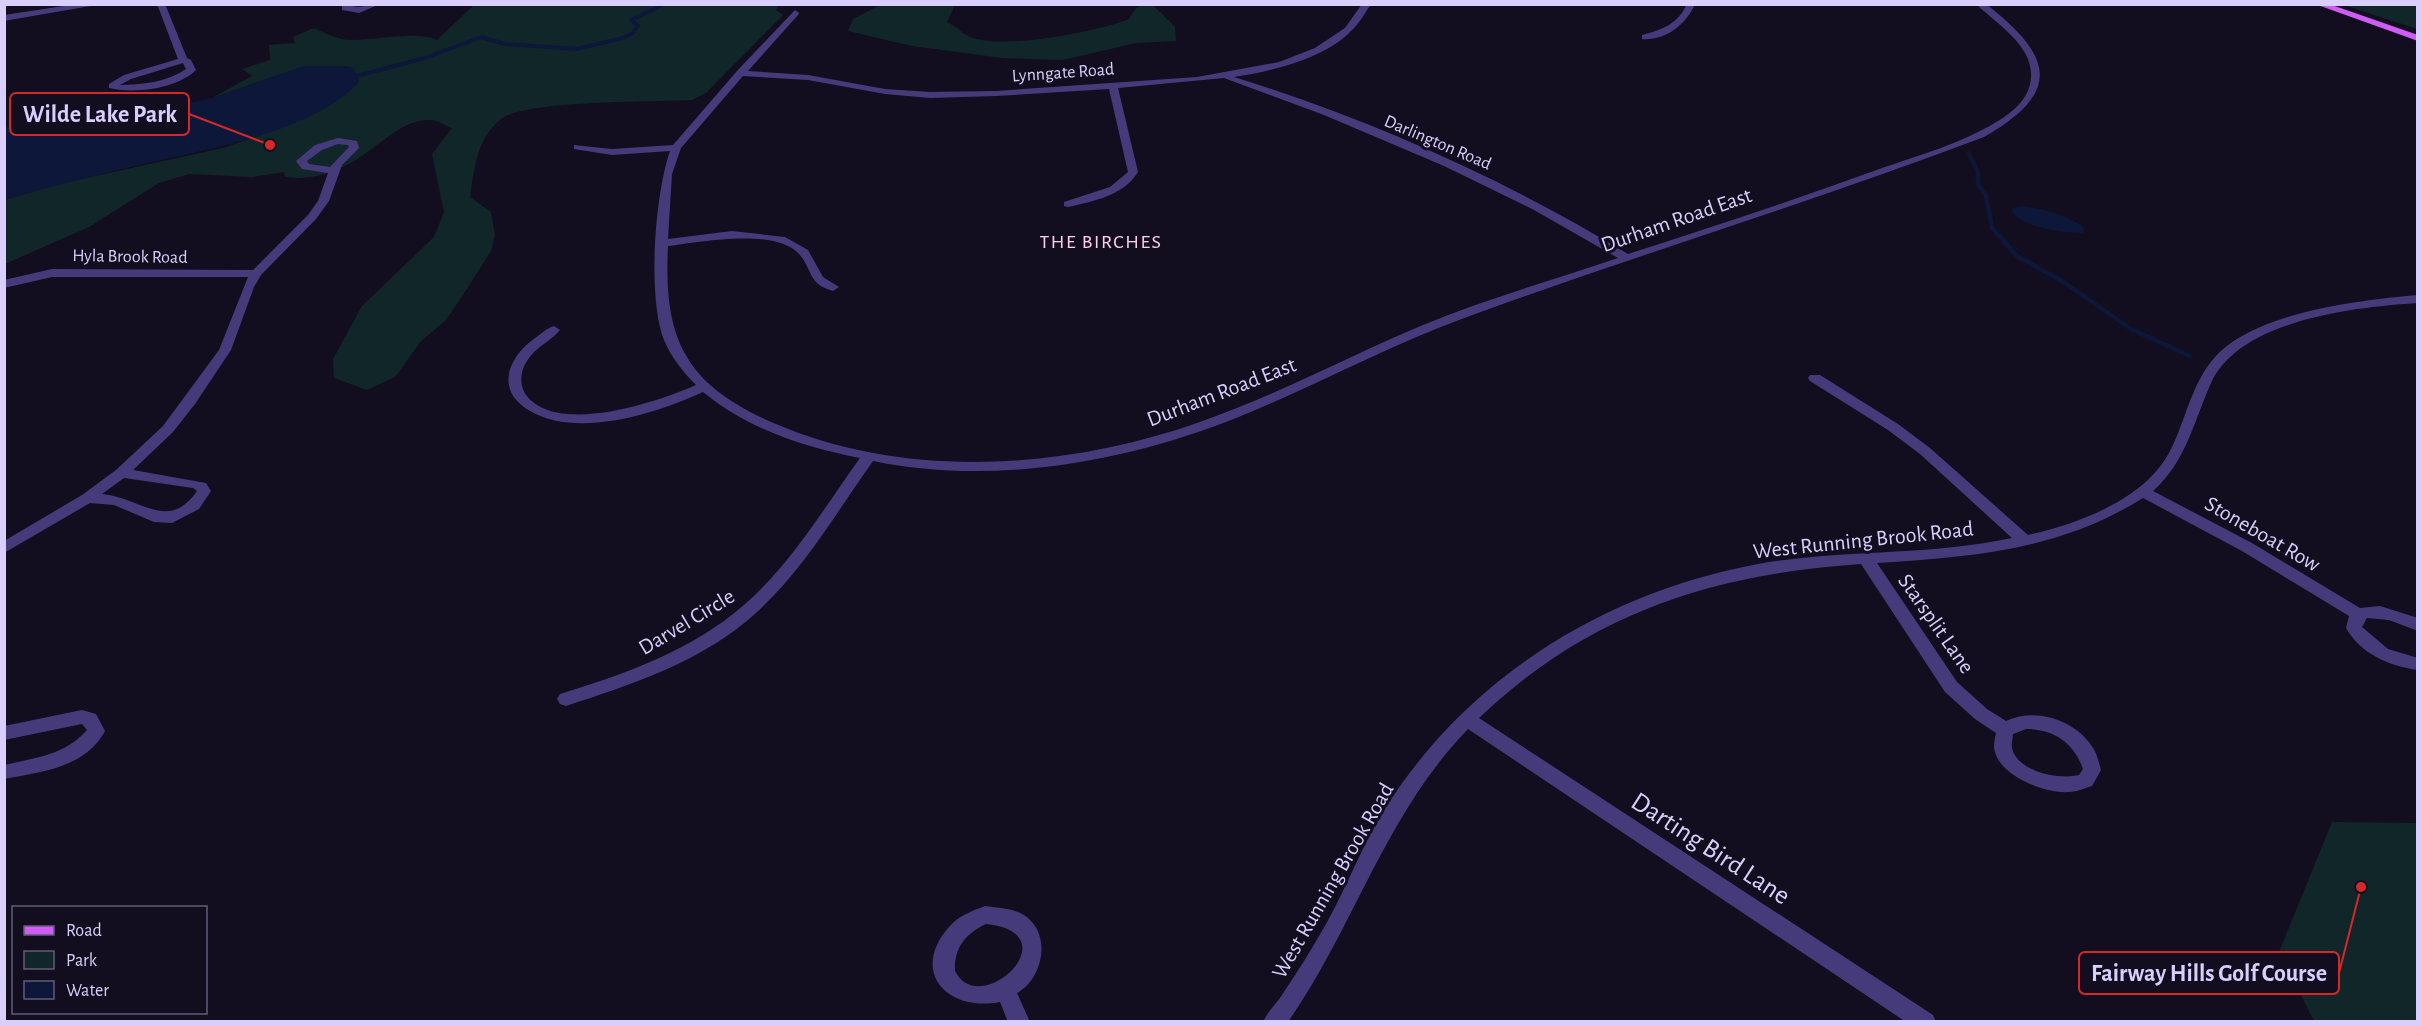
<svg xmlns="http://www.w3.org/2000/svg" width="2422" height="1026" font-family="'Alegreya Sans',sans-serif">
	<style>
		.green { fill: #112628 }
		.water { fill: #0c173a }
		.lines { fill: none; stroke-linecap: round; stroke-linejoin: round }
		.stream-far1 { stroke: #0c173a; stroke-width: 4 }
		.stream { stroke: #0c173a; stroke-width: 4.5 }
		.street { fill: #453b7b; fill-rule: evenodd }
		.primary { fill: #ce5cf5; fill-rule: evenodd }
		.labels { text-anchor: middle; stroke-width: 6; stroke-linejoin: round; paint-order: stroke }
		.far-street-label { font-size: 18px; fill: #d9cefc; stroke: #130e1f }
		.far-neighbourhood-label { font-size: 20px; letter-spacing: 1.5px; fill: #fcd0e7; stroke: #130e1f }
		.street-label { font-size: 22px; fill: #d9cefc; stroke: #130e1f }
		.near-street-label { font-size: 27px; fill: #d9cefc; stroke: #130e1f }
		.leader { fill: none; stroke: #d62828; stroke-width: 2 }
		.callout-dot { fill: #d62828; stroke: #130e1f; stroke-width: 2 }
		.callout { fill: #130e1f; stroke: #d62828; stroke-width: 2 }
		.callout-label { font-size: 24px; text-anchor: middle; font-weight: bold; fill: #d9cefc }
	</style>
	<rect width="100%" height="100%" fill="#130e1f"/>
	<!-- green -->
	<g class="green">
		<path d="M 475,4 L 779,4 L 776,10 L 783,15 L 706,93 L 692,100 C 655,102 525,100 501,119 C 477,138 474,169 470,197 L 491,212 L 495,235 L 491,251 L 459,301 L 445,321 L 421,341 L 395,377 L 367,390 L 334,378 L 333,359 L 362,306 L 434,237 L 444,212 L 432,154 L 452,128 C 446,126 437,120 431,120 C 408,119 391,135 374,147 C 349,167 318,182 285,177 L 284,172 L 252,177 L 189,174 L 159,183 L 89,227 L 5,264 L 5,200 L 54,185 L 223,148 L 273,131 L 359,81 L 353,68 L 305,66 L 212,98 L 252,76 L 242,69 L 270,60 L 269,45 L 295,43 L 293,37 L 314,28 C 325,33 336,39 349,40 C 373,41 417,30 437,40 Z"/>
		<path d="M 955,5 L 947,22 C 956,26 961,33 970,37 C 1002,50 1097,32 1129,19 C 1136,7 1139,4 1153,5 L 1175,27 L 1176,41 L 1136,43 L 1063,60 L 1002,58 L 912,46 L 848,31 L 853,19 L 880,5 Z"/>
		<polygon points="2344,5 2417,5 2417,29"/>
		<polygon points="2332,822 2417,823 2417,1021 2314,1021 2279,952"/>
	</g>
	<!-- water -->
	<g class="water">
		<path d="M 305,66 L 347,66 L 353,68 L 359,82 C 320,125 234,144 179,156 C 120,169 62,183 5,200 L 5,127 L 70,129 L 212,98 Z"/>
		<path d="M 2022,206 C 2044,209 2066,214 2084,228 L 2083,233 C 2062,233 2026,228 2012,212 L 2013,208 Z"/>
	</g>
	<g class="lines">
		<!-- stream-far1 -->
		<g class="stream-far1">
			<polyline points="349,78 425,58 481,37 505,44 576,49 619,39 632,34 638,26 631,20 664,4"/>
			<polyline points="1969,153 1979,175"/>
		</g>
		<!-- stream -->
		<polyline class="stream" points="1978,174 1978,184 1986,196 1992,228 2017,256 2062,281 2131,329 2190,356"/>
		<!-- street -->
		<g class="street">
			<polygon points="77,4 102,4 4,21 4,15"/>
			<path d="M 157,4 L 165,4 L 187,58 L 191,60 L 196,70 C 177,89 134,94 109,88 L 109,84 L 124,75 L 178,59 ZM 183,63 L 186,69 C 167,82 142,85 120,85 L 131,79 Z"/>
			<polygon points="342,4 358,7 380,4 359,13 342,10"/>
			<path d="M 1362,4 L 1371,4 C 1365,13 1359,24 1351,31 C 1326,58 1270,72 1234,77 C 1371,119 1506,180 1628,254 C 1710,228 1791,201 1871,172 C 1906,159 1945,149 1978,132 C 1996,123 2022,109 2029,88 C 2041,50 1999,26 1976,4 L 1986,4 C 2053,56 2063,92 1984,137 C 1813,202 1639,254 1467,317 C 1390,345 1317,385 1241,416 C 1128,462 994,486 873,461 C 836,513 804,569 757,612 C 704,661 633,684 566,706 L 560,704 L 557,699 L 560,694 C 625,674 691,651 744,605 C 791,564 824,508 860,458 C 804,447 748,429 703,392 C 657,413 578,439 530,411 C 495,391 507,358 535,338 C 541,334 547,328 554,326 L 560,330 C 550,342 535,347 527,361 C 520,371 519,385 526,395 C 557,436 658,402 696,385 C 683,372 671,357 664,340 C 647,297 655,194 670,151 L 612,155 L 574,149 L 574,145 L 612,149 L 673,145 L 737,71 L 795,10 L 799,13 L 798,15 L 748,71 L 808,75 L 885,89 L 930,92 L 996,91 L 1197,77 L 1279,62 L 1315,48 L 1345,28 ZM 743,76 L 808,80 L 885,94 L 930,98 L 996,96 L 1109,89 L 1128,172 L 1110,187 L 1064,202 L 1064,206 L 1068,207 C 1094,201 1123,196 1138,172 L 1118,88 L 1224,78 L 1324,115 L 1444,166 L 1534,210 L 1618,258 C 1553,280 1486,299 1423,325 C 1347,357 1275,396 1197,423 C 1066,469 906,480 776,424 C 687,386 663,342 668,246 C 700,242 776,227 800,255 C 813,271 808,284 833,291 L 839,287 L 823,277 L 808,250 L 785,237 L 732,231 L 668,239 L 672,174 L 681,148 Z"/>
			<path d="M 1687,4 L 1695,4 C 1686,25 1665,41 1642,39 L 1642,35 C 1662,30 1678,24 1687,4 Z"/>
			<path d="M 338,138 L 357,141 L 359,148 L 342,165 L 329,201 L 316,219 L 261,275 L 254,287 L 231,350 L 195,404 L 173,432 L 133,470 L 206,483 L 211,491 L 199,509 L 172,523 L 154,522 L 114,505 L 90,503 L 4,553 L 4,541 L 82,495 L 116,470 L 163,426 L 219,350 L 248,277 L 52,277 L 4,288 L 4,280 L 52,269 L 253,270 L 308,215 L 318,201 L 328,173 L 302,169 L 296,161 L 315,145 ZM 338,144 L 348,145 L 349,147 L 330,167 L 309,164 L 307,161 L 322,150 ZM 124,478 L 193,488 L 197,491 C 168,533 140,497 102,494 Z"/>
			<path d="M 2418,295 L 2418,303 C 2357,307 2240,319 2211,383 C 2194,421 2186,462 2153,491 L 2252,543 L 2360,608 L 2380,606 L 2418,618 L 2418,631 L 2389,620 L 2367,618 L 2362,627 L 2388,649 L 2418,658 L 2418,670 C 2389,666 2361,654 2346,628 L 2349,616 L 2242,551 L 2143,498 C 2060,550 1973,557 1877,563 L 1957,682 L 1987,709 L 2006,721 C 2035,707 2076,720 2093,748 C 2097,754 2099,763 2101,770 L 2092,786 C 2085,788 2077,792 2069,792 C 2045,794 1996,775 1994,747 C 1994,743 1995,737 1996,733 L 1975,719 L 1945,692 L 1861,564 C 1712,574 1589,613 1479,718 L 1933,1015 L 1936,1022 L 1906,1022 L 1468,729 C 1385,815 1356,923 1290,1019 L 1288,1022 L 1263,1022 C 1267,1013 1274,1006 1280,998 C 1296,974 1312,949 1326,924 C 1348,885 1363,842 1388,804 C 1471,675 1607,592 1758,564 C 1842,549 1929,556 2012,538 L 1920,454 L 1888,430 L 1810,381 L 1808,378 L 1810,375 L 1820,375 L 1898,424 L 1930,448 L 2028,535 C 2077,524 2145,500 2170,451 C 2186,420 2191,384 2215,357 C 2255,312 2361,300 2418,295 ZM 2026,729 C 2054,729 2074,743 2083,769 L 2079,775 C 2060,780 2017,772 2012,748 C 2011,744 2013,738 2013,734 Z"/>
			<path d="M 82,710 L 96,714 L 105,731 C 85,768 41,772 4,779 L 4,765 C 35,758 65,755 87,730 L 82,724 L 4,740 L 4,726 Z"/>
			<path d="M 985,906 C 1000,908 1018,908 1030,920 C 1051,940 1041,980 1017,993 L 1030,1022 L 1008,1022 L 1000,1002 C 946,1012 910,971 949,927 C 958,916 972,911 985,906 ZM 986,924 C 1073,933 980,1021 955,971 C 954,948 965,934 986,924 Z"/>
		</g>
		<!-- primary -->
		<polygon class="primary" points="2315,4 2329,4 2418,35 2418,41"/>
	</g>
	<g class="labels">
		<!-- far-street labels -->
		<g class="far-street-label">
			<text transform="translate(1063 72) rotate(-4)" y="6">Lynngate Road</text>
			<text transform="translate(1438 142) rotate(23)" y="6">Darlington Road</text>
			<text transform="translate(130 256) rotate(1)" y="6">Hyla Brook Road</text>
		</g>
		<!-- far-neighbourhood labels -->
		<g class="far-neighbourhood-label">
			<text x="1101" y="248">THE BIRCHES</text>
		</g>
		<!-- street labels -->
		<g class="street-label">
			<text transform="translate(1676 219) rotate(-19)" y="8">Durham Road East</text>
			<text transform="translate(1221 391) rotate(-21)" y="8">Durham Road East</text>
			<text transform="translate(2263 533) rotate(30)" y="8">Stoneboat Row</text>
			<text transform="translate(1863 539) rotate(-6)" y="8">West Running Brook Road</text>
			<text transform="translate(686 621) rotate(-31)" y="8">Darvel Circle</text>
			<text transform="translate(1937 623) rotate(55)" y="8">Starsplit Lane</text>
			<text transform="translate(1332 880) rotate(-60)" y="8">West Running Brook Road</text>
		</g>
		<!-- near-street labels -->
		<g class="near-street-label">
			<text transform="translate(1711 848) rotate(33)" y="9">Darting Bird Lane</text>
		</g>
	</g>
	<!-- callouts -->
	<path class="leader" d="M270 145L189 114M2361 887L2339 973"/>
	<g class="callout-dot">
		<circle cx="270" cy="145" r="6"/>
		<circle cx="2361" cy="887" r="6"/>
	</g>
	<g class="callout">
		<rect x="10" y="93" width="179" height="42" rx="6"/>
		<rect x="2079" y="952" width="260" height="42" rx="6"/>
	</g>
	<g class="callout-label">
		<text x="100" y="122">Wilde Lake Park</text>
		<text x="2209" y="981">Fairway Hills Golf Course</text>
	</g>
	<!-- border -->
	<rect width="2422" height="1026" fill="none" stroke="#d9cefc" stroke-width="12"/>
	<!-- legend -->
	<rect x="12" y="906" width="195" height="108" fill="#130e1f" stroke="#625b77" stroke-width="1.5"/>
	<rect x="24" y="926" width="30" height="9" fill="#ce5cf5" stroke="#625b77" stroke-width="1.5"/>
	<text x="66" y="936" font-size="18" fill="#d9cefc">Road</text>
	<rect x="24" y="951" width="30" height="18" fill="#112628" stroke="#625b77" stroke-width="1.5"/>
	<text x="66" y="966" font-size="18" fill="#d9cefc">Park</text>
	<rect x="24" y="981" width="30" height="18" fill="#0c173a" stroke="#625b77" stroke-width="1.5"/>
	<text x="66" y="996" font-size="18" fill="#d9cefc">Water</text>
</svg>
